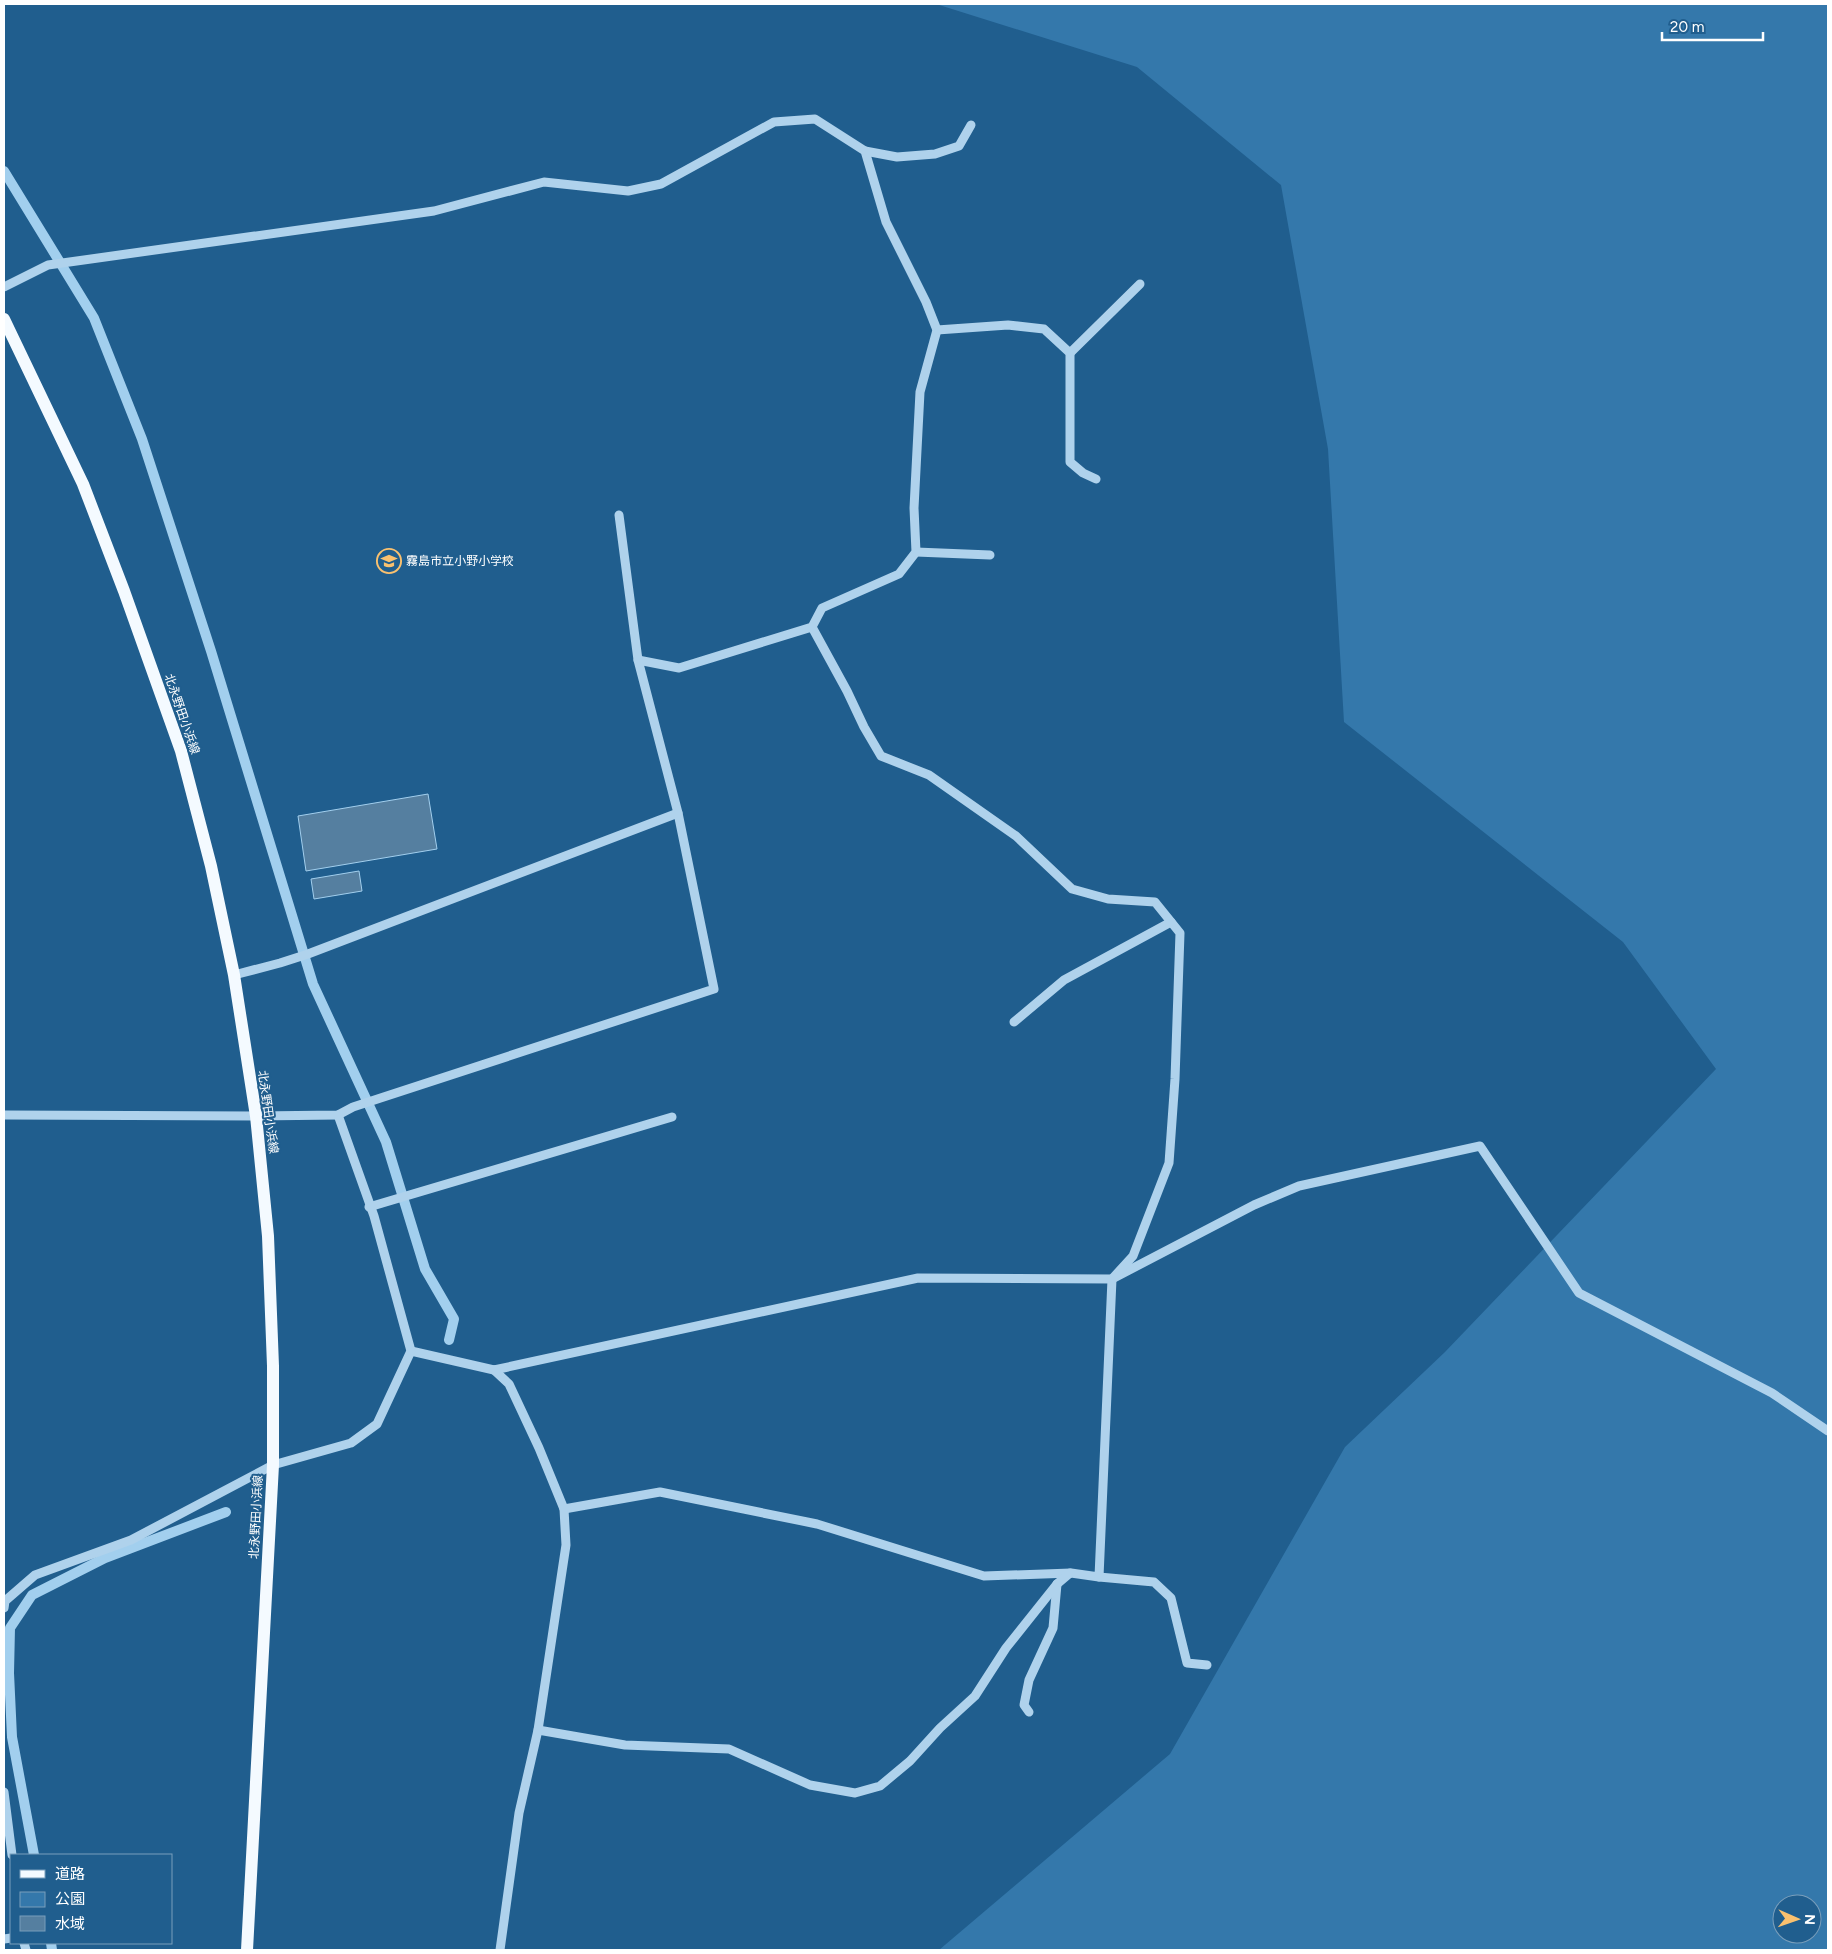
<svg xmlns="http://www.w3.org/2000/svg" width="1832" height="1954" font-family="Figtree,'Noto Sans JP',sans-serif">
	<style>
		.green { fill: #3478ab; fill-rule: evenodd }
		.water { fill: #557fa0; stroke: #a2cfee }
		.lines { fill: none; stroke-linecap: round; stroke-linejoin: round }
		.stream { stroke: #a2cfee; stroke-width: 10 }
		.minor { stroke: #afd2ec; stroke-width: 9 }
		.major { stroke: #f4faff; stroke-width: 12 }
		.labels { text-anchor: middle; stroke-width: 4; stroke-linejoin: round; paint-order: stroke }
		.poi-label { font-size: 12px; fill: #fff; stroke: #205e8e; text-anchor: start }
		.street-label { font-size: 12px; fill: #fff; stroke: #205e8e }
	</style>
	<rect width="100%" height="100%" fill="#205e8e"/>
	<!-- green -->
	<path class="green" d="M 936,4 L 1828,4 L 1828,1950 L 939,1950 L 1170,1754 L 1345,1447 L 1445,1352 L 1716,1069 L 1623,942 L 1344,722 L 1328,449 L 1281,185 L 1137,67 ZM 1782,1904 L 1812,1904 L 1812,1934 L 1782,1934 Z"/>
	<!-- water -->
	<g class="water">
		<polygon points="428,794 437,849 306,871 298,816"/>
		<polygon points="359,871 362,891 314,899 311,879"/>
	</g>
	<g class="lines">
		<!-- stream -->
		<g class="stream">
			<polyline points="4,171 94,318 142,439 211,651 313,984 386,1142 425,1269 454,1319 449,1340"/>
			<polyline points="34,1855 12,1737 9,1673 10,1628 32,1595 105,1558 226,1512"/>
			<polyline points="51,1943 52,1950"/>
		</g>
		<!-- minor -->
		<g class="minor">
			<polyline points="865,151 897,157 935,154 959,146 971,125"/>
			<polyline points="4,287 48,265 434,211 544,182 628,191 661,184 774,122 815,119 865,151 886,222 926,302 937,330 920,392 914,508 916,552 899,574 822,608 812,627 679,668 638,660"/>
			<polyline points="937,330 1008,325 1044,329 1070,353 1070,462 1083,473 1096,479"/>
			<polyline points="1070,353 1140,284"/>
			<polyline points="916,552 990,555"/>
			<polyline points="234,975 280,963 308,954 678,813"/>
			<polyline points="1014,1022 1064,980 1171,922"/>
			<polyline points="4,1115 256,1116 338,1115 353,1107 714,989 678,813 638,660 619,515"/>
			<polyline points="369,1207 672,1117"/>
			<polyline points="411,1351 494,1370 918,1278 1112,1279 1254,1205 1299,1186 1480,1146 1579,1293 1772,1393 1828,1431"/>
			<polyline points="494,1370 509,1384 539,1448 564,1509 566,1545 538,1730 519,1813 500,1950"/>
			<polyline points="564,1509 660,1492 817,1524 984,1576 1071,1573 1099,1577 1112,1279 1133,1256 1169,1163 1175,1079 1180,933 1155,902 1108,899 1072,889 1016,836 929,775 881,756 864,727 847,691 812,627"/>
			<polyline points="1099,1577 1154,1582 1171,1598 1187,1663 1207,1665"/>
			<polyline points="4,1608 5,1601 35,1575 131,1540 273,1465 351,1443 377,1424 411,1351 374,1216 338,1115"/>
			<polyline points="1029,1712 1024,1705 1029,1680 1053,1628 1057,1584"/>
			<polyline points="538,1730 625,1745 729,1749 810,1785 855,1793 880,1786 910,1761 940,1728 975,1696 1006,1648 1057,1584 1070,1573"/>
			<polyline points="4,1792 12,1855"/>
			<polyline points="4,1939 11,1938"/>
			<polyline points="24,1943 26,1950"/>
		</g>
		<!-- major -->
		<polyline class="major" points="4,319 83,484 124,591 181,751 211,866 234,975 256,1116 268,1236 273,1366 273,1465 247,1950"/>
	</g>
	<!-- icons -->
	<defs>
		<symbol id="school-ring" viewBox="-11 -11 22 22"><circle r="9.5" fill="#205e8e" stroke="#fac16f" stroke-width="1.5"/><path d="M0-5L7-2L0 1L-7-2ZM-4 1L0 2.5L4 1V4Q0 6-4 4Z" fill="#fac16f"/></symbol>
	</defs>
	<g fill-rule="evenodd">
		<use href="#school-ring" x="375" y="547" width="28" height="28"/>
	</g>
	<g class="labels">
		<!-- poi labels -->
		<g class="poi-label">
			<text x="406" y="565">霧島市立小野小学校</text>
		</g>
		<!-- street labels -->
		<g class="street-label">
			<text transform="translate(182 714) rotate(71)" y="4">北永野田小浜線</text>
			<text transform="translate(268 1112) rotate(82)" y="4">北永野田小浜線</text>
			<text transform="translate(256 1517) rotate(-87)" y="4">北永野田小浜線</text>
		</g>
	</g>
	<!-- border -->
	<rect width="1832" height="1954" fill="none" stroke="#ffffff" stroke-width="10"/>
	<!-- legend -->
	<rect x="10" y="1854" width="162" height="90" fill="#205e8e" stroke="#799ebb"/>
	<rect x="20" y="1870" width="25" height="8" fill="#f4faff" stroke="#799ebb"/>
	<text x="55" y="1879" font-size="15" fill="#ffffff">道路</text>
	<rect x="20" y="1892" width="25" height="15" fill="#3478ab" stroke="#799ebb"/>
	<text x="55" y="1904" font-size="15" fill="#ffffff">公園</text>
	<rect x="20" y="1916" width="25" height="15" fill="#557fa0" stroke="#799ebb"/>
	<text x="55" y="1929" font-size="15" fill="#ffffff">水域</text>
	<!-- north arrow -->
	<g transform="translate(1797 1919) rotate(92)"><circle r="24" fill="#205e8e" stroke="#799ebb"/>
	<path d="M0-4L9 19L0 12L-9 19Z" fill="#fac16f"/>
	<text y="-8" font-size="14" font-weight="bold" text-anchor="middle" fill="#ffffff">N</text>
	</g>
	<!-- scale -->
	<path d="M1662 32v8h101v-8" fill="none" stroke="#ffffff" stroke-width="2.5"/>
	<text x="1670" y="32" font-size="15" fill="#ffffff" stroke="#205e8e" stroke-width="4" paint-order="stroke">20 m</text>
</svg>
